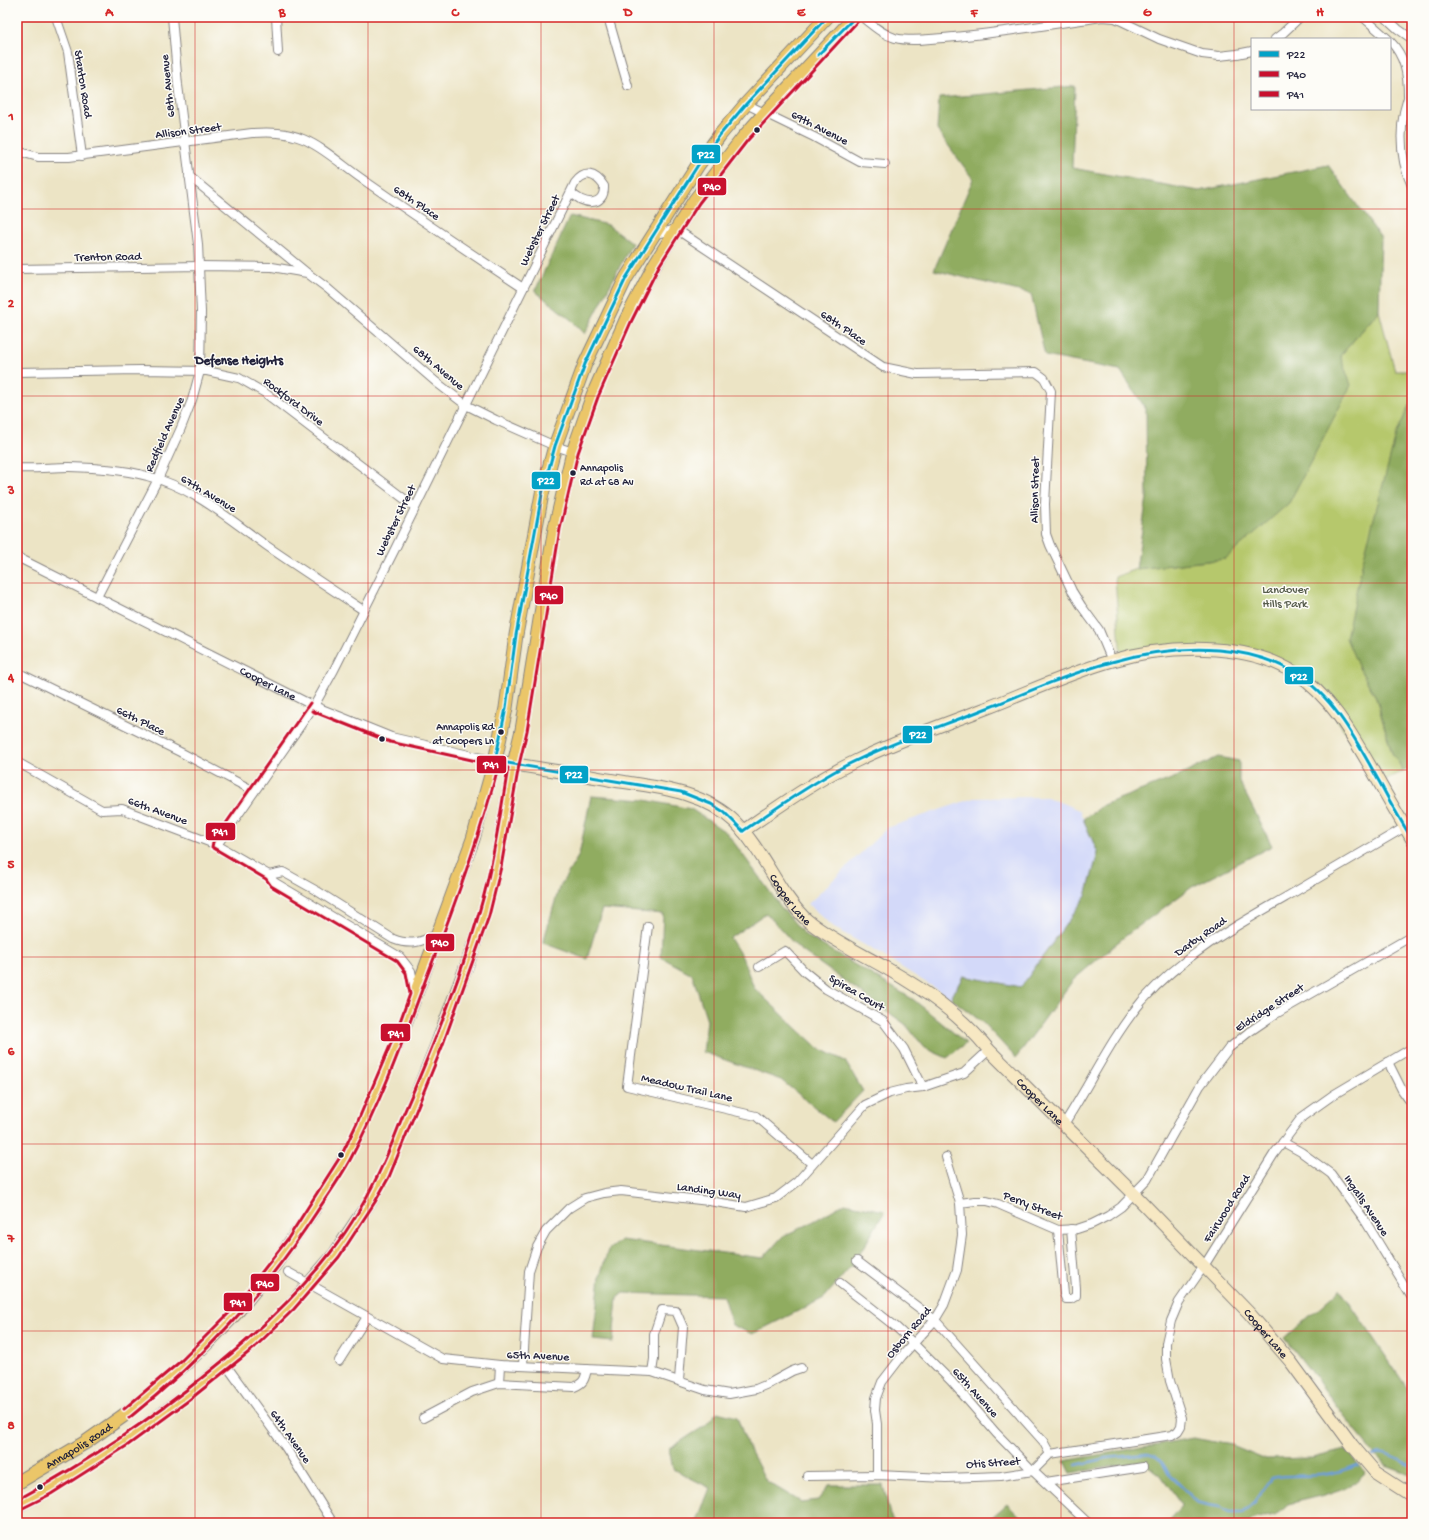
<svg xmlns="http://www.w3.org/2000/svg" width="1429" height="1540" font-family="'Gochi Hand',sans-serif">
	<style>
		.built { fill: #d3d9f9 }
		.green { fill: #b6c86c; stroke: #6c7554 }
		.forest { fill: #90ac60; stroke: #59674e }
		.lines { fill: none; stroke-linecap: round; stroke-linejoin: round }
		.stream { stroke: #6d9ed7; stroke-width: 2.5 }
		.street-casing { stroke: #878380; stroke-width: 10 }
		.secondary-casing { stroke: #878380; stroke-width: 14 }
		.primary-casing { stroke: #878380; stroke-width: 15 }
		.street { stroke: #fff; stroke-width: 8 }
		.secondary { stroke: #f7e8c3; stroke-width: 12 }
		.primary { stroke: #ebc669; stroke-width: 13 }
		.bus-1-casing { stroke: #fdfcf7; stroke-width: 6 }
		.bus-2-casing { stroke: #fdfcf7; stroke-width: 6 }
		.bus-3-casing { stroke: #fdfcf7; stroke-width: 6 }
		.bus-1 { stroke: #02a2c7; stroke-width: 3 }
		.bus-2 { stroke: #c8102e; stroke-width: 3 }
		.bus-3 { stroke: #c8102e; stroke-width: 3 }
		.grid { fill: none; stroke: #d62828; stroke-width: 1; stroke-opacity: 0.55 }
		.bus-dot { fill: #22223b; stroke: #fdfcf7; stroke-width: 1.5 }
		.labels { text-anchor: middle; stroke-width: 3; stroke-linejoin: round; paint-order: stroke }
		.bus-label { font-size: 11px; fill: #22223b; stroke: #fdfcf7; text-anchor: start }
		.street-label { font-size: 12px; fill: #22223b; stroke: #fdfcf7 }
		.park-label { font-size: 12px; fill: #565c4c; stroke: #fdfcf7 }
		.neighbourhood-label { font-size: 13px; font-weight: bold; fill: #22223b; stroke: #fdfcf7 }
		.line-badge { stroke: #fdfcf7; stroke-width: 1.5 }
		.badge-label { font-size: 11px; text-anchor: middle; font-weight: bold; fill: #fff }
		.neatline { fill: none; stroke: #d62828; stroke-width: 1.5 }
		.grid-label { font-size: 13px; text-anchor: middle; font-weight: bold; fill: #d62828 }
	</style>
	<rect width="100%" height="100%" fill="#fdfcf7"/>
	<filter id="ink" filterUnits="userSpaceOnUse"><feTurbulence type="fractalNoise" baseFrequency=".025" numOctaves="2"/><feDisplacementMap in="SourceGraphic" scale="8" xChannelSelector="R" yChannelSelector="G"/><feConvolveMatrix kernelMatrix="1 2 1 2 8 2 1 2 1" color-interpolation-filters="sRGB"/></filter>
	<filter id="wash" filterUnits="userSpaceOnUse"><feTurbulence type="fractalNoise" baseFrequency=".012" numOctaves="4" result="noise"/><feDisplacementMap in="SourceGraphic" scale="16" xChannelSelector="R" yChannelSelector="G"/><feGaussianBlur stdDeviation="0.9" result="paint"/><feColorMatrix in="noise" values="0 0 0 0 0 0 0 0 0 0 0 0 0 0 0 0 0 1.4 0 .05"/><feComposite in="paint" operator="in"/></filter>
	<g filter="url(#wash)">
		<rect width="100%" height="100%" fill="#ece4c5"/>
		<!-- built -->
		<polygon class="built" points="1047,797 1079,810 1099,853 1086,896 1021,987 964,976 951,998 880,954 835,928 808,904 887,828 974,798"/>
		<!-- green -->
		<polygon class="green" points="1379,311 1395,371 1412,371 1412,399 1407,410 1358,666 1376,697 1392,753 1404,771 1379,783 1316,688 1251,655 1197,648 1122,658 1120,647 1115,577 1136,569 1225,559 1340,356"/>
		<!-- forest -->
		<g class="forest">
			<polygon points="1075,86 1072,168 1199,191 1328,165 1381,238 1379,311 1340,356 1351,385 1289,503 1225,559 1136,569 1147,497 1146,409 1120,370 1045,356 1031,294 934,270 973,179 937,130 939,98"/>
			<polygon points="570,216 608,225 632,243 585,334 570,319 535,291"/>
			<polygon points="1412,399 1412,765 1404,771 1392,753 1376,697 1358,666 1346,638 1363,560 1396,435"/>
			<polygon points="1218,757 1239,761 1239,781 1272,846 1192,887 1124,937 1073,980 1016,1058 983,1023 951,998 963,976 1021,987 1086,896 1098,853 1083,819 1103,805 1179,776"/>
			<polygon points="591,796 645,800 691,809 727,833 781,907 805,935 914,1000 966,1043 947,1058 925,1048 905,1024 798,948 766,913 730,938 742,957 754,988 817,1047 845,1061 863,1091 833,1122 781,1080 703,1052 707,1020 692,974 661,957 663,914 602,909 587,959 543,943 559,888 579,855"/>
			<polygon points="845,1203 885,1211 855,1262 824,1298 752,1334 732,1325 723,1296 623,1293 617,1298 613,1342 593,1340 600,1276 608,1250 621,1240 763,1258 783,1236 807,1225"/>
			<polygon points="1340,1289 1412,1395 1412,1475 1385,1465 1349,1422 1285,1338"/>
			<polygon points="717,1412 737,1417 747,1444 766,1481 801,1502 818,1500 829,1485 883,1485 890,1515 895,1523 696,1523 710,1488 673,1469 669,1449 706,1425"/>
			<polygon points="1193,1438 1232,1445 1266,1459 1313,1458 1345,1450 1366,1472 1351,1486 1325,1495 1288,1504 1276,1515 1257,1518 1245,1523 1166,1523 1182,1505 1160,1474 1142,1462 1070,1473 1064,1461"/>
			<polygon points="1007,1504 1026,1523 985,1523"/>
		</g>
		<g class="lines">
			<!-- stream -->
			<g class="stream">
				<path d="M 1374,1455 C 1385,1449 1401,1462 1412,1466"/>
				<path d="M 1076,1465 L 1107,1458 L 1148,1454 L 1157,1457 L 1163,1463 L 1168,1473 L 1197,1502 L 1208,1505 L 1221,1507 L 1231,1512 L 1242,1512 L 1255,1502 L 1272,1478 C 1288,1474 1305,1477 1321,1475 C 1334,1473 1346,1470 1358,1465"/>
			</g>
		</g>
	</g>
	<g filter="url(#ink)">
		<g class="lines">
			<defs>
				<g id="street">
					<polyline points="56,17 68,52 82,156"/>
					<polyline points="276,17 278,52"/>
					<polyline points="608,17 628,86"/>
					<path d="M 862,17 C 872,25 882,34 895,38 C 910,42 928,39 943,38 C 997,34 1050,24 1103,17 L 1115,18 L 1159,39 L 1202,54 L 1219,56 L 1237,54 L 1252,51"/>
					<polyline points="1363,17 1388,39"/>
					<polyline points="1385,17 1398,29 1412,39"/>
					<polyline points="1275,39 1283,33 1300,17"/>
					<path d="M 1390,41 C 1405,56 1408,75 1408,95"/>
					<path d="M 1412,88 C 1398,118 1398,156 1412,186"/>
					<polyline points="746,104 814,137 860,162 885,164"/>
					<path d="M 17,151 L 38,157 L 69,157 L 252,133 C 270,132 286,132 303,139 C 325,148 345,168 365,181 C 417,217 470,253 523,288"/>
					<polyline points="189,176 306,272"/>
					<polyline points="653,235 676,229 883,367 917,374 1036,372 1044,378 1051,391 1045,504 1046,534 1050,545 1072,591 1082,607 1099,630 1112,661"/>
					<polyline points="17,269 200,266 272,267 307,273 327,288 436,382 466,405 496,420 555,446 573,452"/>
					<polyline points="17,372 140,370 207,371 239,378 265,393 415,507"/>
					<path d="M 17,468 C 34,469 52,467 69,467 C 95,468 122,469 147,476 C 193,487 229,519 267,546 C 299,568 331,589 363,610"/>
					<path id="s1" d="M 17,557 L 314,706 L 391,737 L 495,761"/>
					<polyline points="97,597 158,479 181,428 192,400 200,371 201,312 198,244 178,85 172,17"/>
					<polyline points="17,672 180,752 254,791"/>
					<polyline points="17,762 102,810 122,809 217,845 269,875 274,882 400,957 411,971 415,991"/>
					<path d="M 217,845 L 314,706 L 334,670 L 395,549 L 575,183 C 585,170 595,173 604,186 C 605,208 582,205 571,192"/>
					<path d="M 269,875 L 283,872 L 317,891 L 393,939 C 411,946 421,942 438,934"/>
					<polyline points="648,926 627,1086 756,1116 812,1164"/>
					<polyline points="759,967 785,951 805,972 826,989 883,1021 904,1049 923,1087"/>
					<polyline points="1388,1062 1402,1090 1412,1104"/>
					<path d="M 1064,1124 C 1090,1084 1111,1038 1142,1001 C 1182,956 1235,926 1286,897 C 1328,872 1370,848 1412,823"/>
					<polyline points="1283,1142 1301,1152 1331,1174 1364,1219 1412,1298"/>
					<polyline points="960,1203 975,1201 987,1201 998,1204 1058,1230 1077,1229 1092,1224 1108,1216 1121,1207 1147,1180 1200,1086 1229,1048 1249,1032 1274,1015 1412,936"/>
					<polyline points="1058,1230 1064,1294 1066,1299 1071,1299 1076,1296 1076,1288 1071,1229"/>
					<polyline points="857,1261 935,1320 1043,1441 1050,1454"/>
					<polyline points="288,1272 443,1359 500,1365 652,1372 705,1390 729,1394 756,1389 770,1383 792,1371 801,1368"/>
					<polyline points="840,1283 896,1327 914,1344 951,1381 996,1433 1033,1471 1088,1523"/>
					<polyline points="339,1361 367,1317"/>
					<polyline points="226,1365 286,1448 333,1523"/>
					<polyline points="523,1365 529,1271 537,1247 546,1231 569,1208 585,1198 604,1193 621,1191 709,1201 746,1207 776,1198 797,1182 865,1105 890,1093 906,1089 923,1087 964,1073 989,1050"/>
					<polyline points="652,1372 654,1359 654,1334 662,1310 676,1311 683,1327 679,1380"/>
					<polyline points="499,1383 500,1365"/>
					<path d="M 423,1418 L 472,1392 L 499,1383 L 574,1387 C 584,1383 585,1379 587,1369"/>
					<polyline points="877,1475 877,1424 875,1410 876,1398 882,1382 902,1356 935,1320 944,1305 957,1270 962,1235 960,1203 946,1157"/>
					<polyline points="807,1476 877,1475 946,1478 1001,1476 1033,1471 1050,1454 1172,1435 1178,1431 1181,1426 1182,1418 1170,1381 1166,1359 1166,1343 1171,1321 1179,1302 1204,1266 1274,1154 1302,1117 1333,1095 1412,1048"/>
					<polyline points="1046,1482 1143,1467"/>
				</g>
				<g id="secondary">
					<path id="s2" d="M 495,761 C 534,768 573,773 611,780 C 654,787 702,790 735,822 C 754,841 768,868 783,891 C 791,902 798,913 808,921 C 832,940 860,953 886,968 C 926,991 960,1014 989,1050 L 1134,1194 L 1249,1313 L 1291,1362 L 1352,1445 L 1375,1472 L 1412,1496"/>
					<path d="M 743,831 C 779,806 816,780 856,761 C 898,740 943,725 987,708 C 1028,692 1069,673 1111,661 C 1166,645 1245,641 1295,673 C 1332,697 1352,735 1374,773 C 1386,795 1399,817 1412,839"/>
				</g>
				<g id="primary">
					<path id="s3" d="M 17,1483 L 86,1442 L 123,1416 L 185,1364 L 209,1341 L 236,1313 L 271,1270 L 313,1210 L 346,1156 L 362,1125 L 403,1029 L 473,839 L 495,761 L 506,708 L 516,635 L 542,494 L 555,446 L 585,364 L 626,278 L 698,165 L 719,136 L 746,104 L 827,17"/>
					<polyline points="17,1506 48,1490 125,1441 185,1397 251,1344 290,1306 335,1254 371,1200 384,1175 437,1045 468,962 484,915 496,866 514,764 522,730 555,528 573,452 593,395 626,320 655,264 695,200 743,138 765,113 855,17"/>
				</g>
			</defs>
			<!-- street casing -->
			<use href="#street" class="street-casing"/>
			<!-- secondary casing -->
			<use href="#secondary" class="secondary-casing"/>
			<!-- primary casing -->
			<use href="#primary" class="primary-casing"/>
			<!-- street -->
			<use href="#street" class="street"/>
			<!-- secondary -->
			<use href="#secondary" class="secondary"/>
			<!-- primary -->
			<use href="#primary" class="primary"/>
			<defs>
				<g id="bus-1">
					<polyline points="818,55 855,17"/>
					<polyline points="743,831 724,812 711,804 681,792 495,761 506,708 516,635 542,494 555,446 585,364 626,278 698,165 719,136 746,104 827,17"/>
					<path d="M 743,831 C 775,809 807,786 841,768 C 889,743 940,727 990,707 C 1065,677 1135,644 1218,650 C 1245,652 1272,659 1295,673 C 1335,697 1358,744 1380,783 C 1390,802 1401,821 1412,839"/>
				</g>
				<g id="bus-2">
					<path d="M 129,1418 C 204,1358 263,1294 316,1213 C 328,1195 341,1177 351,1158 C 382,1100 404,1038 427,976 C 455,905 481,834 500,760"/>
					<polyline points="19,1510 51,1494 128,1445 188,1401 254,1348 294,1309 339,1257 375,1202 389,1177 442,1047 489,916 501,867 519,765 527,731 560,529 578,453 598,397 631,322 659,266 699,203 747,141 859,20"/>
				</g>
				<g id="bus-3">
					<polyline points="124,1409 182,1360 232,1310 287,1240 342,1154 357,1123 398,1027 410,994 406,973 397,961 271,886 266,879 212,847 213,842 310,703"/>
					<path d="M 17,1500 C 85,1463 149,1421 209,1372 C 254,1336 296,1297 331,1252 C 352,1225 369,1195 383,1164 C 391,1147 397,1130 404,1113 C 435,1042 464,970 484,895 C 495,853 501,810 508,768 L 390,742 L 312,711"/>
				</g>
			</defs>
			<!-- bus-1 casing -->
			<use href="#bus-1" class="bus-1-casing"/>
			<!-- bus-2 casing -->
			<use href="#bus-2" class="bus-2-casing"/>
			<!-- bus-3 casing -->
			<use href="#bus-3" class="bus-3-casing"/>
			<!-- bus-1 -->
			<use href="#bus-1" class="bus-1"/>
			<!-- bus-2 -->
			<use href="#bus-2" class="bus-2"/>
			<!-- bus-3 -->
			<use href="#bus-3" class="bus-3"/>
		</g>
	</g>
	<!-- grid -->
	<path class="grid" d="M 195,17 L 195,1523M 368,17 L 368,1523M 541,17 L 541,1523M 714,17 L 714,1523M 888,17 L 888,1523M 1061,17 L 1061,1523M 1234,17 L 1234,1523M 17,209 L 1412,209M 17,396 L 1412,396M 17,583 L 1412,583M 17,770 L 1412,770M 17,957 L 1412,957M 17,1144 L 1412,1144M 17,1331 L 1412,1331"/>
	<!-- markers -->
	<g class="bus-dot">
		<circle cx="757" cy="130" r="3.5"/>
		<circle cx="573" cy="473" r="3.5"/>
		<circle cx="501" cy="732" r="3.5"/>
		<circle cx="382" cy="739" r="3.5"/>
		<circle cx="341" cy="1155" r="3.5"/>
		<circle cx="40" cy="1487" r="3.5"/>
	</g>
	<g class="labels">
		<!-- bus labels -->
		<g class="bus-label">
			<text x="580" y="471">Annapolis<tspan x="580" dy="14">Rd at 68 Av</tspan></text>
			<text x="494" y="730" text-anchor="end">Annapolis Rd<tspan x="494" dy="14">at Coopers Ln</tspan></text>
		</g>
		<!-- street labels -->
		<g class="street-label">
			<text transform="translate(84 84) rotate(81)" y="4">Stanton Road</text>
			<text transform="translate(167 86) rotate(-96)" y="4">68th Avenue</text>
			<text transform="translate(820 127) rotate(27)" y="4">69th Avenue</text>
			<text transform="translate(188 130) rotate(-7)" y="4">Allison Street</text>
			<text transform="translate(417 202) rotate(34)" y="4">68th Place</text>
			<text transform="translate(539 230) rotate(-64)" y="4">Webster Street</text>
			<text transform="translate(108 256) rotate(-1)" y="4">Trenton Road</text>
			<text transform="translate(844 327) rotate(34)" y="4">68th Place</text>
			<text transform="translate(439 367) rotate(40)" y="4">68th Avenue</text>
			<text transform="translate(294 401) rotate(37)" y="4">Rockford Drive</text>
			<text transform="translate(164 434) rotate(-66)" y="4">Redfield Avenue</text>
			<text transform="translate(1034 490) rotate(-89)" y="4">Allison Street</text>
			<text transform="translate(209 493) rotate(31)" y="4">67th Avenue</text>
			<text transform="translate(395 520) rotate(-64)" y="4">Webster Street</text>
			<text dy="4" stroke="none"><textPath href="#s1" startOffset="281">Cooper Lane</textPath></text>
			<text transform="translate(141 720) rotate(26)" y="4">66th Place</text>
			<text transform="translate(158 810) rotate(20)" y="4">66th Avenue</text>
			<text dy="4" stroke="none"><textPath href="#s2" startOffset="346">Cooper Lane</textPath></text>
			<text transform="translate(1200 936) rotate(-35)" y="4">Darby Road</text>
			<text transform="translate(857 992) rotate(30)" y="4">Spirea Court</text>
			<text transform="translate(1269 1007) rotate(-33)" y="4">Eldridge Street</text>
			<text transform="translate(687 1087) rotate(13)" y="4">Meadow Trail Lane</text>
			<text dy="4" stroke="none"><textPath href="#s2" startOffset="670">Cooper Lane</textPath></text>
			<text transform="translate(709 1190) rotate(8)" y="4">Landing Way</text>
			<text transform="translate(1033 1205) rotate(21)" y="4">Perry Street</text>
			<text transform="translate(1367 1205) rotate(56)" y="4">Ingalls Avenue</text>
			<text transform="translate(1226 1208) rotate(-58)" y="4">Fairwood Road</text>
			<text transform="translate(908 1332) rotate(-50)" y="4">Osborn Road</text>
			<text dy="4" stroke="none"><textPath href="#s2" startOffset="994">Cooper Lane</textPath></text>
			<text transform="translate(538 1355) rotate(2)" y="4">65th Avenue</text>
			<text transform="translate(976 1392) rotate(48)" y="4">65th Avenue</text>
			<text transform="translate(291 1436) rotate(55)" y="4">64th Avenue</text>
			<text dy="4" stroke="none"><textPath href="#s3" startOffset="72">Annapolis Road</textPath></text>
			<text transform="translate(993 1462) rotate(-4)" y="4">Otis Street</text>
		</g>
		<!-- park labels -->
		<g class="park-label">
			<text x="1285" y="593">Landover<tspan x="1285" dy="14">Hills Park</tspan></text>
		</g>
		<!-- neighbourhood labels -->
		<g class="neighbourhood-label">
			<text x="239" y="364">Defense Heights</text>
		</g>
	</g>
	<g class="line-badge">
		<rect x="691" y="144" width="30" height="20" rx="4" fill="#02a2c7"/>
		<rect x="697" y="177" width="30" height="19" rx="4" fill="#c8102e"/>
		<rect x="531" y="471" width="30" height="19" rx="4" fill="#02a2c7"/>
		<rect x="534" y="585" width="30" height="20" rx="4" fill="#c8102e"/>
		<rect x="1284" y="666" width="30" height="19" rx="4" fill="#02a2c7"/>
		<rect x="902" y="725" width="31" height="19" rx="4" fill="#02a2c7"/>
		<rect x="476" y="755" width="31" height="19" rx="4" fill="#c8102e"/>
		<rect x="559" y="765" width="30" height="19" rx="4" fill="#02a2c7"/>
		<rect x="205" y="822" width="31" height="19" rx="4" fill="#c8102e"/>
		<rect x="425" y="933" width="30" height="19" rx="4" fill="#c8102e"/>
		<rect x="380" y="1023" width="31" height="19" rx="4" fill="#c8102e"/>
		<rect x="250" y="1273" width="30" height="19" rx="4" fill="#c8102e"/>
		<rect x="223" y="1292" width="30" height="20" rx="4" fill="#c8102e"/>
	</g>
	<g class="badge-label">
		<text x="706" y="158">P22</text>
		<text x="712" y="190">P40</text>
		<text x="546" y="484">P22</text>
		<text x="549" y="599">P40</text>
		<text x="1299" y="680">P22</text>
		<text x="918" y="738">P22</text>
		<text x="491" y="768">P41</text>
		<text x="574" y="778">P22</text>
		<text x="220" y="835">P41</text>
		<text x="440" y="946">P40</text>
		<text x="396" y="1037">P41</text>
		<text x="265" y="1287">P40</text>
		<text x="238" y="1306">P41</text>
	</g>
	<!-- margin -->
	<rect width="1429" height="1540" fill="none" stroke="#fdfcf7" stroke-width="44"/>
	<!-- legend -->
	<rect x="1251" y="38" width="140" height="72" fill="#fdfcf7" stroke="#a5a5ac"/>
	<rect x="1259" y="51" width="20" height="6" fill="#02a2c7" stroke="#a5a5ac"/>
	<text x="1287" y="58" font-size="12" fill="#22223b">P22</text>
	<rect x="1259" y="71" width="20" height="6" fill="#c8102e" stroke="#a5a5ac"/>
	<text x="1287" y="78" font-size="12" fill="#22223b">P40</text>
	<rect x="1259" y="91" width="20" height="6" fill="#c8102e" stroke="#a5a5ac"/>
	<text x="1287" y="98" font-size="12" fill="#22223b">P41</text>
	<rect x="22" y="22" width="1385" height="1496" class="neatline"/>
	<g class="grid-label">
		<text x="109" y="16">A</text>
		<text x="282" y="16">B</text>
		<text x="455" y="16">C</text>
		<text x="628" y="16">D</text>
		<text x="801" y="16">E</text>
		<text x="974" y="16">F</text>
		<text x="1147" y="16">G</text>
		<text x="1320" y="16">H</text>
		<text x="11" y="120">1</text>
		<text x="11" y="307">2</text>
		<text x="11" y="494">3</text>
		<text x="11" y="681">4</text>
		<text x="11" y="868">5</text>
		<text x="11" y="1055">6</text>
		<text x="11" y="1242">7</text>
		<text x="11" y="1429">8</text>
	</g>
</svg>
